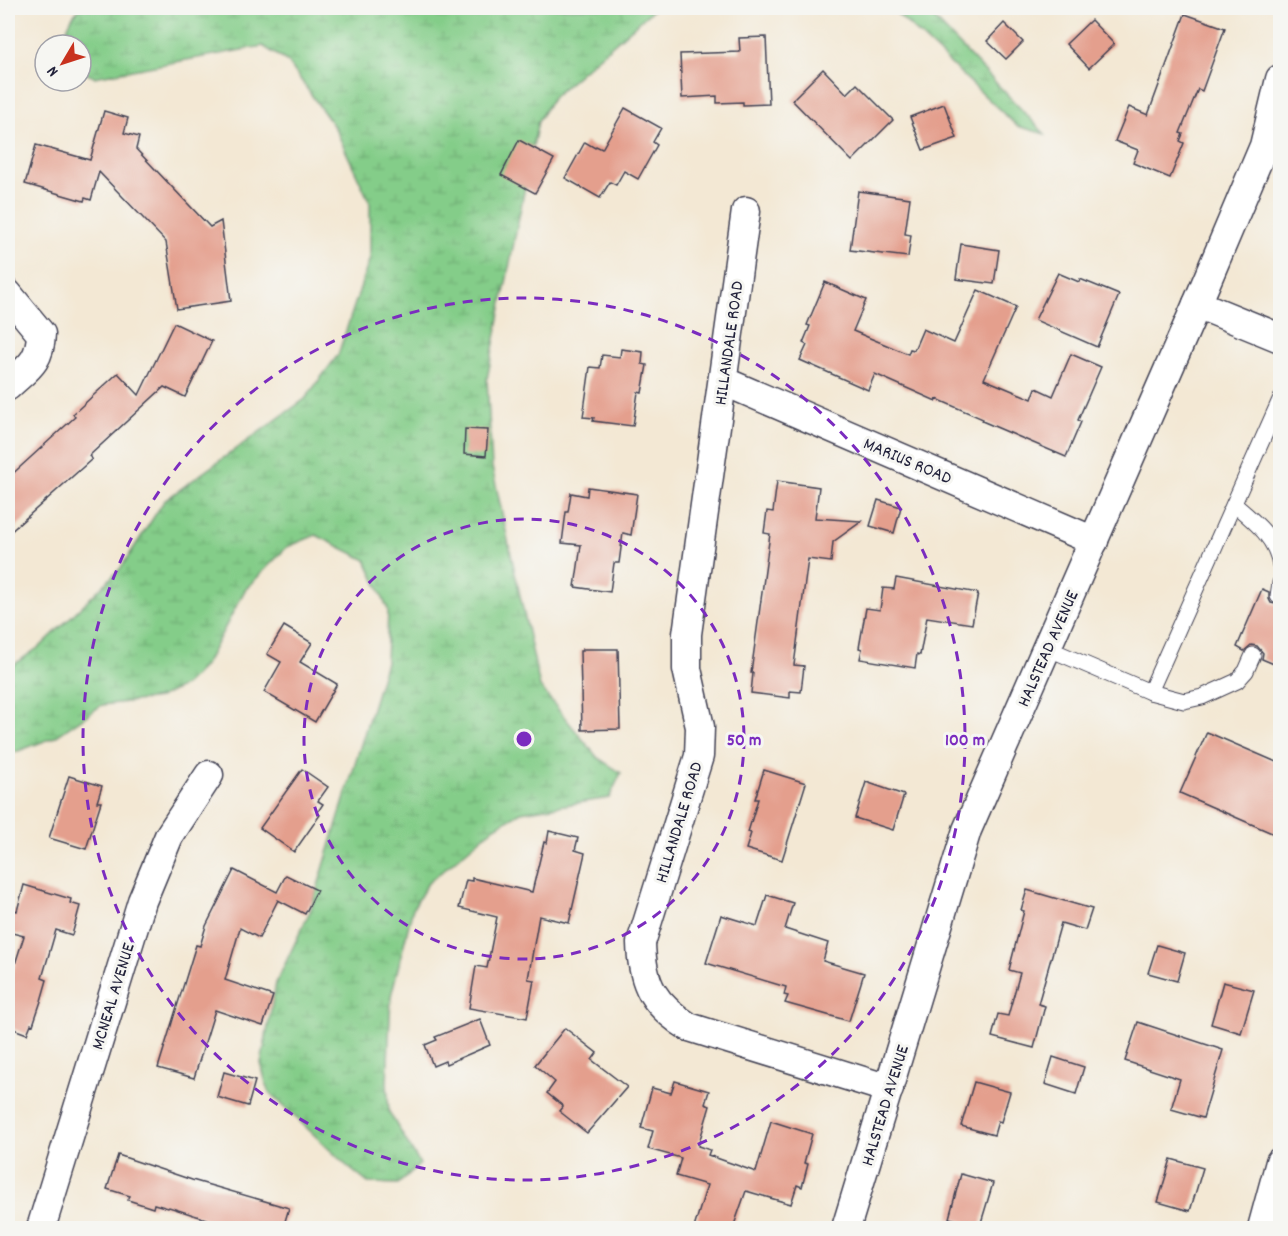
<svg xmlns="http://www.w3.org/2000/svg" width="1288" height="1236" font-family="Dekko,sans-serif">
	<style>
		.wetland { fill: url(#wetland-marsh); stroke: #537862; stroke-width: 1.5 }
		.building { fill: #e49f8d }
		.lines { fill: none; stroke-linecap: round; stroke-linejoin: round }
		.service-casing { stroke: #414052; stroke-width: 17 }
		.minor-casing { stroke: #414052; stroke-width: 31 }
		.service { stroke: #fff; stroke-width: 15 }
		.minor { stroke: #fff; stroke-width: 28 }
		.ring { fill: none; stroke: #7b2cbf; stroke-width: 3; stroke-dasharray: 10 8 }
		.labels { text-anchor: middle; stroke-width: 6; stroke-linejoin: round; paint-order: stroke }
		.street-label { font-size: 18px; fill: #22223b; stroke: #f6f6f2 }
		.centre { fill: #7b2cbf; stroke: #f6f6f2; stroke-width: 3 }
		.ring-label { font-size: 18px; text-anchor: middle; font-weight: bold; fill: #7b2cbf; stroke: #f6f6f2; stroke-width: 6; stroke-linejoin: round; paint-order: stroke }
	</style>
	<defs>
		<pattern id="wetland-marsh" width="20" height="14" patternUnits="userSpaceOnUse" patternTransform="scale(1.5)"><rect width="20" height="14" fill="#84cd89"/><path d="M1 5h8M5 5V1M11 12h8M15 12V8" fill="none" stroke="#72b077"/></pattern>
	</defs>
	<rect width="100%" height="100%" fill="#f6f6f2"/>
	<filter id="ink" filterUnits="userSpaceOnUse"><feTurbulence type="fractalNoise" baseFrequency=".0167" numOctaves="2"/><feDisplacementMap in="SourceGraphic" scale="12" xChannelSelector="R" yChannelSelector="G"/><feConvolveMatrix kernelMatrix="1 2 1 2 8 2 1 2 1" color-interpolation-filters="sRGB"/></filter>
	<filter id="wash" filterUnits="userSpaceOnUse"><feTurbulence type="fractalNoise" baseFrequency=".008" numOctaves="4" result="noise"/><feDisplacementMap in="SourceGraphic" scale="24" xChannelSelector="R" yChannelSelector="G"/><feGaussianBlur stdDeviation="1.35" result="paint"/><feColorMatrix in="noise" values="0 0 0 0 0 0 0 0 0 0 0 0 0 0 0 0 0 1.4 0 .05"/><feComposite in="paint" operator="in"/></filter>
	<g filter="url(#wash)">
		<rect width="100%" height="100%" fill="#f3e8d4"/>
		<!-- wetland -->
		<g class="wetland">
			<path d="M 82,8 L 340,8 L 343,11 L 345,8 L 655,8 L 553,97 L 538,121 L 487,379 L 492,467 L 540,687 L 597,757 L 621,773 L 609,798 L 521,812 L 495,827 L 428,883 L 413,908 L 391,996 L 387,1083 L 389,1112 L 420,1164 L 398,1184 L 368,1183 L 348,1167 L 268,1091 L 261,1064 L 276,983 L 311,909 L 386,662 L 388,610 L 366,560 L 316,535 L 287,547 L 245,590 L 205,665 L 185,685 L 159,698 L 102,705 L 55,737 L 8,755 L 8,669 L 42,645 L 121,568 L 164,501 L 305,399 L 338,355 L 370,258 L 370,203 L 335,128 L 288,62 L 263,46 L 94,77 L 81,71 L 81,45 L 65,45 C 64,32 71,14 82,8 Z"/>
			<polygon points="891,8 924,8 1045,134 1017,126"/>
		</g>
		<g id="blocks">
			<!-- building -->
			<g class="building">
				<polygon points="1185,14 1225,28 1202,91 1198,89 1180,133 1183,134 1180,141 1184,143 1170,178 1133,163 1138,150 1115,141 1129,107 1148,115"/>
				<polygon points="1091,20 1114,44 1089,68 1066,44"/>
				<polygon points="1004,23 1023,42 1006,59 987,41"/>
				<polygon points="766,37 769,104 743,105 743,102 717,103 717,96 682,98 680,54 740,52 739,38"/>
				<polygon points="823,69 847,94 857,84 893,120 852,161 792,100"/>
				<polygon points="944,104 957,138 923,150 910,117"/>
				<polygon points="625,108 661,128 653,142 657,145 638,179 624,171 616,185 610,182 600,198 565,178 585,142 595,148 596,146 602,149"/>
				<polygon points="104,111 128,118 124,133 139,137 136,149 210,227 221,221 231,301 177,309 166,242 99,172 91,200 85,198 84,201 25,184 36,145 90,160"/>
				<polygon points="519,140 554,159 535,193 501,175"/>
				<polygon points="858,191 910,198 905,234 911,235 908,257 850,250"/>
				<polygon points="961,244 999,250 994,284 956,279"/>
				<polygon points="1058,273 1079,282 1080,279 1119,295 1097,347 1035,320"/>
				<polygon points="825,282 866,300 853,331 908,354 910,349 914,350 923,329 954,343 978,290 1016,307 984,379 1032,399 1036,388 1053,396 1071,354 1101,367 1078,420 1081,422 1066,457 982,421 983,419 937,399 936,401 875,374 868,390 800,360 807,345 803,343 810,326 807,325"/>
				<polygon points="174,323 212,341 185,397 164,387 89,456 92,459 8,534 8,478 75,417 73,414 118,373 139,395"/>
				<polygon points="621,349 643,352 642,364 647,365 642,393 638,392 633,426 593,421 594,418 583,417 590,367 600,368 602,355 620,357"/>
				<polygon points="465,429 488,430 486,456 464,454"/>
				<polygon points="777,481 819,487 815,518 862,521 833,542 831,562 808,559 794,665 804,666 801,692 790,691 790,698 751,693 753,673 751,673 770,534 764,533 767,511 773,512"/>
				<polygon points="588,487 637,494 631,535 623,533 619,563 614,563 610,592 575,587 581,545 562,543 566,512 568,512 571,493 587,496"/>
				<polygon points="878,500 901,507 894,533 870,526"/>
				<polygon points="896,578 978,593 972,624 927,617 920,655 917,654 915,668 860,659 862,649 859,648 866,608 880,610 883,588 894,589"/>
				<polygon points="1262,589 1269,592 1269,599 1271,603 1281,605 1281,667 1262,659 1263,653 1257,646 1251,645 1244,651 1237,647"/>
				<polygon points="284,626 312,643 300,662 337,684 315,722 264,692 281,662 267,654"/>
				<polygon points="583,649 618,649 620,729 582,730 580,651 583,651"/>
				<polygon points="1207,732 1281,764 1281,837 1180,793"/>
				<polygon points="302,769 328,787 318,801 323,804 317,813 320,815 294,852 260,828"/>
				<polygon points="764,770 806,783 782,860 746,849 751,833 748,832 758,799 755,799"/>
				<polygon points="69,776 102,786 97,802 101,802 86,849 49,838"/>
				<polygon points="866,782 904,795 893,830 855,818"/>
				<polygon points="549,831 578,838 575,850 585,853 569,923 539,916 528,979 534,980 527,1018 469,1008 476,966 487,968 497,917 459,908 466,880 472,881 472,878 532,892 544,842 547,843"/>
				<polygon points="234,870 277,892 286,875 317,890 305,914 278,900 259,938 240,928 225,980 273,996 263,1026 215,1010 194,1078 158,1068 196,945 200,946 206,926"/>
				<polygon points="24,885 71,899 70,903 80,906 72,935 56,930 42,978 47,980 41,1001 33,1025 31,1024 27,1034 8,1027 8,986 24,936 8,932 8,908 17,911"/>
				<polygon points="1027,890 1092,909 1085,930 1061,923 1038,1004 1045,1006 1034,1048 992,1037 998,1014 1008,1016 1020,973 1009,970 1024,911 1021,910"/>
				<polygon points="767,895 793,903 785,929 828,943 823,961 864,973 849,1021 785,1003 788,996 784,995 786,987 706,963 721,915 757,926"/>
				<polygon points="1157,945 1185,953 1177,981 1148,973"/>
				<polygon points="1223,982 1254,990 1241,1033 1211,1024"/>
				<polygon points="480,1019 490,1045 446,1064 445,1061 433,1066 425,1045 437,1040 435,1037"/>
				<polygon points="1138,1022 1223,1050 1203,1118 1171,1109 1180,1079 1125,1061"/>
				<polygon points="565,1028 597,1053 592,1060 627,1087 587,1133 559,1111 563,1106 547,1093 555,1082 535,1065"/>
				<polygon points="1053,1057 1084,1067 1076,1094 1045,1084"/>
				<polygon points="224,1072 255,1081 248,1106 217,1097"/>
				<polygon points="675,1081 709,1091 705,1104 710,1106 698,1146 710,1150 708,1155 756,1172 771,1121 812,1134 804,1163 808,1164 802,1187 797,1185 791,1204 746,1191 733,1228 694,1228 707,1185 676,1176 681,1158 648,1149 653,1131 641,1128 652,1088 671,1093"/>
				<polygon points="974,1082 1010,1092 1001,1122 998,1121 994,1135 961,1126"/>
				<polygon points="118,1155 192,1180 289,1208 283,1228 231,1228 208,1222 209,1220 169,1207 168,1208 154,1204 153,1208 128,1200 130,1196 107,1189"/>
				<polygon points="1171,1159 1203,1168 1190,1211 1158,1202"/>
				<polygon points="961,1174 993,1183 980,1226 949,1218"/>
			</g>
		</g>
	</g>
	<g filter="url(#ink)">
		<use href="#blocks" fill-opacity="0" stroke="#414052" stroke-width="1.5"/>
		<g class="lines">
			<defs>
				<g id="service">
					<path d="M 1234,504 C 1254,521 1276,538 1280,565"/>
					<polyline points="1278,596 1280,583"/>
					<polyline points="1047,648 1150,692 1280,400"/>
					<polyline points="1150,692 1184,701 1202,697 1237,681 1246,671 1253,655"/>
				</g>
				<g id="minor">
					<path d="M 746,211 L 687,634 L 687,669 L 700,727 L 699,756 L 641,943 C 642,985 654,1005 689,1027 L 889,1089"/>
					<path d="M 8,294 L 41,334 C 40,363 27,368 8,386"/>
					<polyline points="1197,304 1280,338"/>
					<polyline points="723,381 1094,541"/>
					<polyline points="41,1228 142,901 169,836 209,775"/>
					<polyline points="846,1228 967,830 1197,304 1264,146 1280,79"/>
					<polyline points="1262,1228 1280,1162"/>
				</g>
			</defs>
			<!-- service casing -->
			<use href="#service" class="service-casing"/>
			<!-- minor casing -->
			<use href="#minor" class="minor-casing"/>
			<!-- service -->
			<use href="#service" class="service"/>
			<!-- minor -->
			<use href="#minor" class="minor"/>
		</g>
	</g>
	<!-- distance rings -->
	<g class="ring">
		<circle cx="524" cy="739" r="220"/>
		<circle cx="524" cy="739" r="441"/>
	</g>
	<g class="labels">
		<!-- street labels -->
		<g class="street-label">
			<text transform="translate(728 343) rotate(-82)" y="6">HILLANDALE ROAD</text>
			<text transform="translate(908 460) rotate(23)" y="6">MARIUS ROAD</text>
			<text transform="translate(1047 648) rotate(-66)" y="6">HALSTEAD AVENUE</text>
			<text transform="translate(678 822) rotate(-73)" y="6">HILLANDALE ROAD</text>
			<text transform="translate(112 996) rotate(-73)" y="6">MCNEAL AVENUE</text>
			<text transform="translate(884 1105) rotate(-73)" y="6">HALSTEAD AVENUE</text>
		</g>
	</g>
	<circle cx="524" cy="739" r="9" class="centre"/>
	<g class="ring-label">
		<text x="744" y="745">50 m</text>
		<text x="965" y="745">100 m</text>
	</g>
	<!-- margin -->
	<rect width="1288" height="1236" fill="none" stroke="#f6f6f2" stroke-width="30"/>
	<!-- north arrow -->
	<g transform="translate(63 63) rotate(231)"><circle r="28" fill="#f6f6f2" stroke="#a1a1a9" stroke-width="1.5"/>
	<path d="M0-4.5L10 22L0 15L-10 22Z" fill="#c8321e"/>
	<text y="-9" font-size="16" font-weight="bold" text-anchor="middle" fill="#22223b">N</text>
	</g>
</svg>
